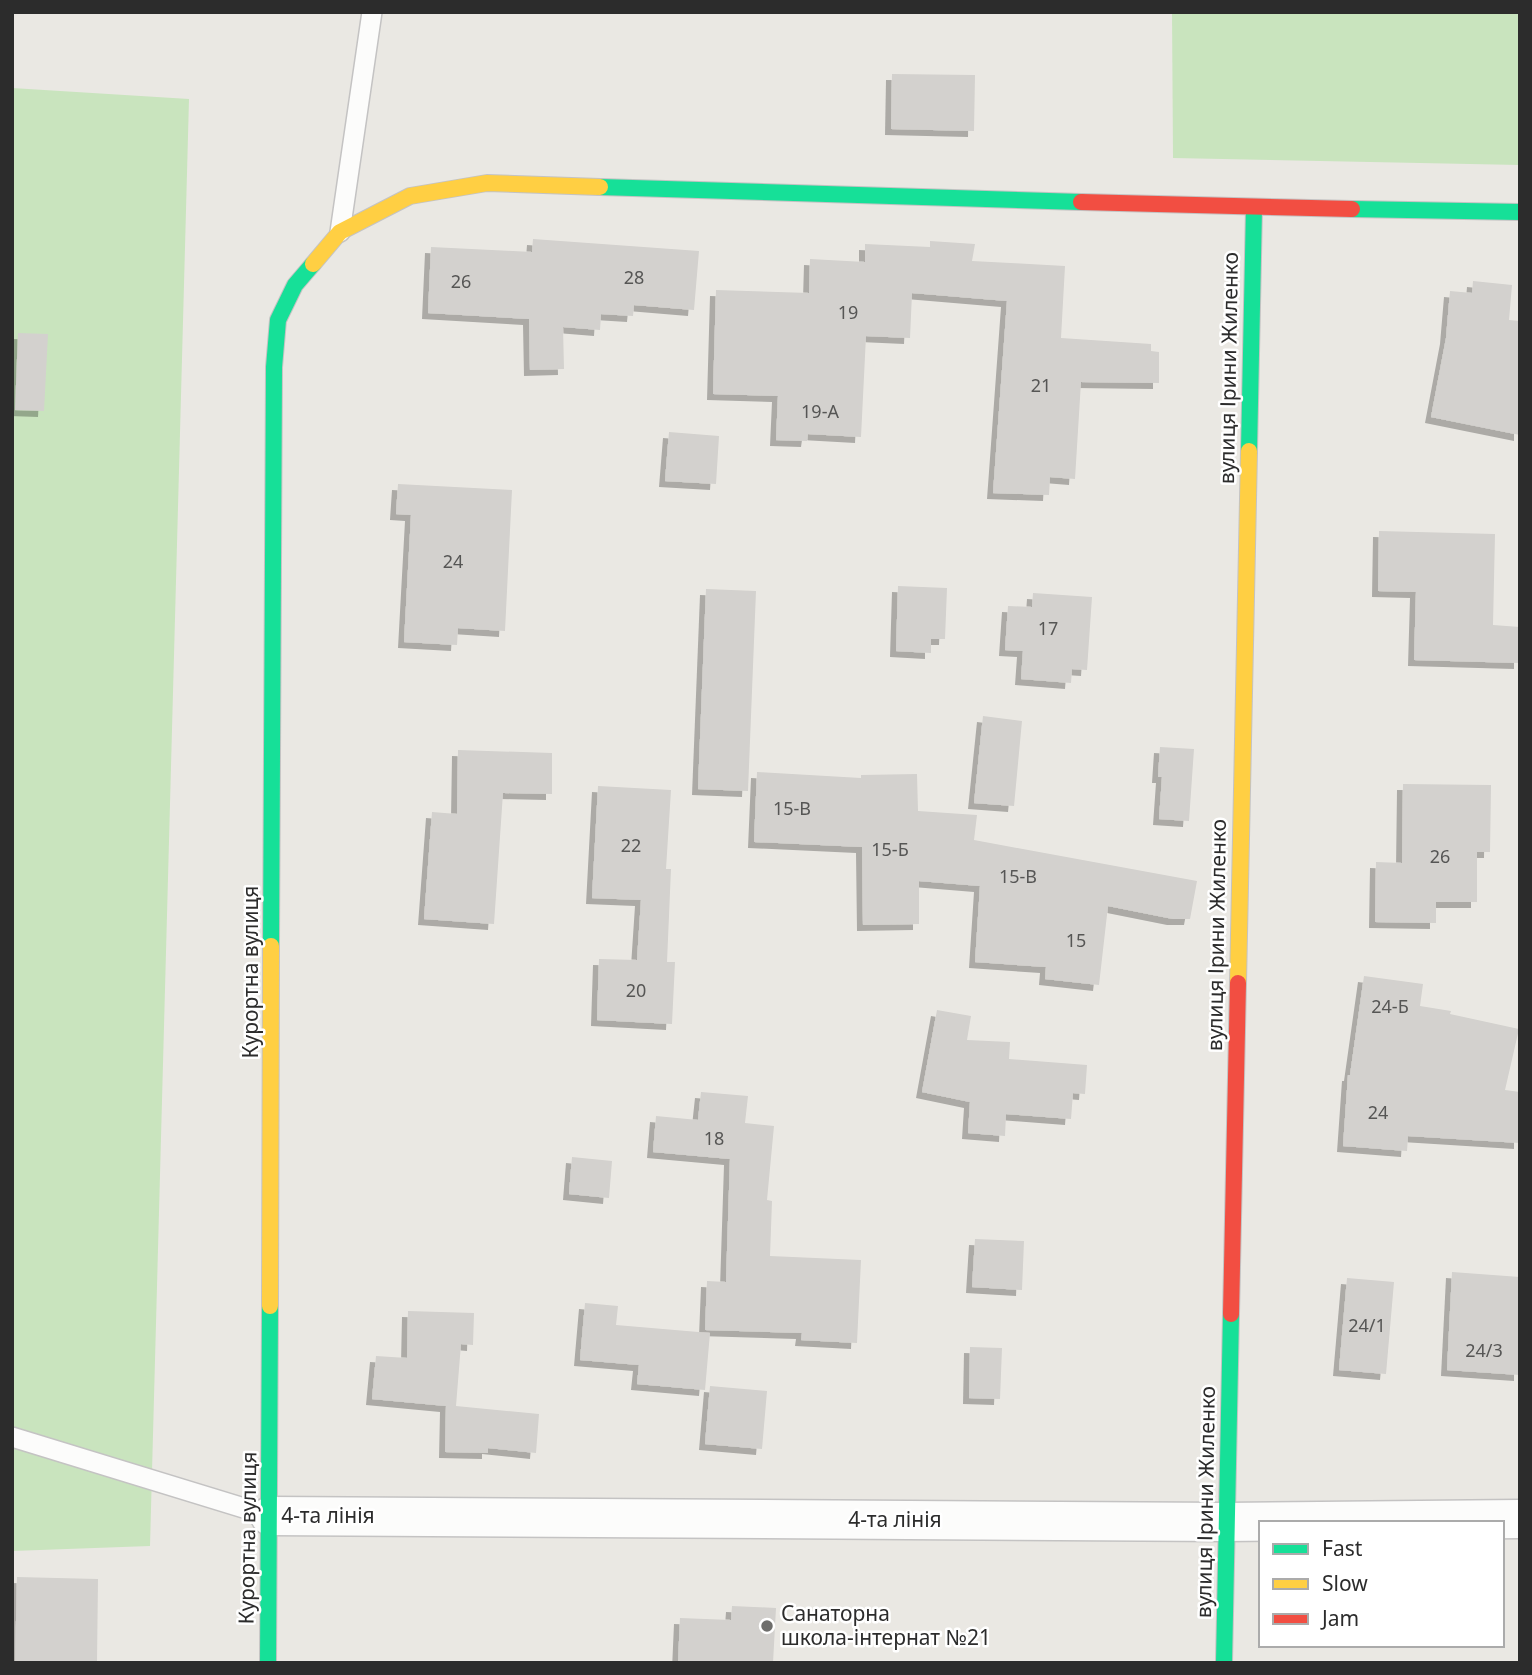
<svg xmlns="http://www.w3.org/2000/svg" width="1532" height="1675" font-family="'Noto Sans',sans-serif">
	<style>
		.green { fill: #c9e4be }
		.building { fill: #d3d1ce; filter: url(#shadow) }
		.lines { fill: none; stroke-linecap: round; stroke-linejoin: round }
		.lane-casing { stroke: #c4c3c3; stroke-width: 22 }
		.street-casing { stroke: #c4c3c3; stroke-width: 41 }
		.fast-casing { stroke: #c4c3c3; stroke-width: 18 }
		.slow-casing { stroke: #c4c3c3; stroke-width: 18 }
		.jam-casing { stroke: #c4c3c3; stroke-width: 18 }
		.lane { stroke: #fcfcfb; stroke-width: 19 }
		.street { stroke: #fcfcfb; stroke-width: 38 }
		.fast { stroke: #16e098; stroke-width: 16 }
		.slow { stroke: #ffcf43; stroke-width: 16 }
		.jam { stroke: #f24e42; stroke-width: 16 }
		.poi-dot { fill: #6e6e6c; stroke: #fff; stroke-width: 2.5 }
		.labels { text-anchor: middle; stroke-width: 5; stroke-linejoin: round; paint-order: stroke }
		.number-label { font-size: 18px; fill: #565655 }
		.street-label { font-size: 21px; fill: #2c2c2c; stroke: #fff }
		.poi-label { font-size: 21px; fill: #2c2c2c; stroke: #fff; text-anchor: start }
	</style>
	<defs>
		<filter id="shadow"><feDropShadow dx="-6" dy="6" stdDeviation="0" flood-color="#0004"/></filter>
	</defs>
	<rect width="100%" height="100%" fill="#eae8e3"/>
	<!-- green -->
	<g class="green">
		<polygon points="1172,12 1520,12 1520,165 1173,158"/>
		<polygon points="12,88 189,99 150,1546 12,1551"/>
	</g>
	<!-- building -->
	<g class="building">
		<polygon points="892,74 975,75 974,131 891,129"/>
		<polygon points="533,239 699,251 694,310 634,305 633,316 601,314 600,330 563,327 564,369 530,370 529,319 428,313 431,247 532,252"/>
		<polygon points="930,241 975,244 972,261 1065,266 1061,338 1151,344 1151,351 1159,352 1159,383 1081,382 1075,479 1050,477 1049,495 993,493 1007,301 912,293 910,338 866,336 861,437 808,434 807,441 776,440 778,396 713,394 716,290 809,293 810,259 865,262 865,244 930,247"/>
		<polygon points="1473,281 1512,285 1509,320 1520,321 1520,435 1431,417 1446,338 1450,291 1472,293"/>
		<polygon points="18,333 48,334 44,411 15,410"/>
		<polygon points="669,432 719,436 716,484 665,481"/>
		<polygon points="398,484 512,490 505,631 458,628 457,645 404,642 411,515 396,514"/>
		<polygon points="1379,531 1495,534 1493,625 1520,627 1520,663 1414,660 1416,592 1378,591"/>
		<polygon points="898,586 947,588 945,639 931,639 931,653 896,651"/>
		<polygon points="706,589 756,591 748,791 698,789"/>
		<polygon points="1033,593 1092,597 1087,670 1072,669 1071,683 1021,679 1023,651 1005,650 1008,606 1032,607"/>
		<polygon points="983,716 1022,721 1014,806 974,803"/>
		<polygon points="1160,747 1194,749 1189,821 1159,819 1162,777 1158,777"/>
		<polygon points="458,750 552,753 552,794 503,793 494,924 424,919 432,812 457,814"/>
		<polygon points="757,772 861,778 861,775 917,774 918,811 977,815 974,840 1197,881 1190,919 1173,919 1108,906 1099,985 1045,979 1046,967 975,962 980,886 919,881 919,924 863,925 862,847 754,842"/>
		<polygon points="1403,784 1491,785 1490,852 1477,852 1477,902 1436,902 1436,923 1375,922 1376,862 1402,863"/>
		<polygon points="598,786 671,790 666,869 671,869 667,962 675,962 672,1024 597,1020 599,959 637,960 641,900 592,898"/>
		<polygon points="1364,976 1423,984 1420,1006 1451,1011 1450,1014 1519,1029 1505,1090 1520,1092 1520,1143 1408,1136 1407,1151 1343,1146 1348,1075 1350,1075"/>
		<polygon points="937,1010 971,1016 967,1040 1010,1042 1009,1059 1087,1065 1085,1094 1073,1093 1071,1119 1006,1114 1005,1136 968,1133 970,1102 922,1092"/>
		<polygon points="701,1092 748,1096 745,1123 774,1126 767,1200 772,1201 770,1256 861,1260 857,1343 801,1340 802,1333 705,1330 707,1281 726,1282 730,1159 653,1152 656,1116 698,1120"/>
		<polygon points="572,1157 612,1161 609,1198 569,1194"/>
		<polygon points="975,1239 1024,1241 1022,1290 972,1287"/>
		<polygon points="1452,1272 1520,1277 1520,1375 1447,1370"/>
		<polygon points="1347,1278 1394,1282 1386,1374 1339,1370"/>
		<polygon points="585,1303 618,1306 616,1325 710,1333 705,1390 637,1384 639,1365 580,1360"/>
		<polygon points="408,1311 474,1313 473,1345 461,1344 456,1406 539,1414 536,1453 488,1448 488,1453 445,1452 446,1406 372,1399 376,1356 407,1358"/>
		<polygon points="970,1347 1002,1348 1000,1399 969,1398"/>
		<polygon points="710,1386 767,1391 762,1449 705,1444"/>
		<polygon points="17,1577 98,1579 97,1663 15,1663"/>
		<polygon points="732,1606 776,1608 773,1663 678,1663 680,1618 731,1620"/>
	</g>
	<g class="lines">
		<defs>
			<g id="lane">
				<polyline points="340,232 372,12"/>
				<polyline points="12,1437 270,1516"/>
			</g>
			<polyline id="street" points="270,1516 1226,1522 1520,1519"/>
			<g id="fast">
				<polyline points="600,187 1081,202"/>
				<polyline points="1352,209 1520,212"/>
				<polyline points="1249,451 1254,208"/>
				<polyline points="271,946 274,367 278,320 295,285 313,264"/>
				<polyline points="268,1663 270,1306"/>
				<polyline points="1224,1663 1231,1314"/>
			</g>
			<g id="slow">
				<polyline points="313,264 340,232 410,196 487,183 600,187"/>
				<polyline points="1238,983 1249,451"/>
				<polyline points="270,1306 271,946"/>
			</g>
			<g id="jam">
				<polyline points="1081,202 1352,209"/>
				<polyline points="1231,1314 1238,983"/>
			</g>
		</defs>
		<!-- lane casing -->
		<use href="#lane" class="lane-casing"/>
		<!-- street casing -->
		<use href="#street" class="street-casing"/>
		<!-- fast casing -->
		<use href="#fast" class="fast-casing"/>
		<!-- slow casing -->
		<use href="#slow" class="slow-casing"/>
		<!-- jam casing -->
		<use href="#jam" class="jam-casing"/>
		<!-- lane -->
		<use href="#lane" class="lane"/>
		<!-- street -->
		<use href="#street" class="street"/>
		<!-- fast -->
		<use href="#fast" class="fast"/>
		<!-- slow -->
		<use href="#slow" class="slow"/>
		<!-- jam -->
		<use href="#jam" class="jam"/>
	</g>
	<!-- markers -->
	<circle class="poi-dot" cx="767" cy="1626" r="7"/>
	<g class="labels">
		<!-- number labels -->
		<g class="number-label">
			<text x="634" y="284">28</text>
			<text x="461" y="288">26</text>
			<text x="848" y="319">19</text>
			<text x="1041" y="392">21</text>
			<text x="820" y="418">19-А</text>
			<text x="453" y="568">24</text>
			<text x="1048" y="635">17</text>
			<text x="792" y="815">15-В</text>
			<text x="631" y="852">22</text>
			<text x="890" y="856">15-Б</text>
			<text x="1440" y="863">26</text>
			<text x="1018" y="883">15-В</text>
			<text x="1076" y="947">15</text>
			<text x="636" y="997">20</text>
			<text x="1390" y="1013">24-Б</text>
			<text x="1378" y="1119">24</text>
			<text x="714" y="1145">18</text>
			<text x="1367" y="1332">24/1</text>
			<text x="1484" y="1357">24/3</text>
		</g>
		<!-- street labels -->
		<g class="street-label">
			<text transform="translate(1229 368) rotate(-89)" y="7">вулиця Ірини Жиленко</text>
			<text transform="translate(1217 935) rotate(-89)" y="7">вулиця Ірини Жиленко</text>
			<text transform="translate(251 972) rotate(-90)" y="7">Курортна вулиця</text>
			<text transform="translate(1206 1502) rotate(-89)" y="7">вулиця Ірини Жиленко</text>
			<text x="328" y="1523">4-та лінія</text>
			<text x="895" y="1527">4-та лінія</text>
			<text transform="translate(248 1538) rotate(-89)" y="7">Курортна вулиця</text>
		</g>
		<!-- poi labels -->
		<g class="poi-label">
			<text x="781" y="1621">Санаторна<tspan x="781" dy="24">школа-інтернат №21</tspan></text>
		</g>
	</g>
	<!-- border -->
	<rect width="1532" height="1675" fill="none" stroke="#2c2c2c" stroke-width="28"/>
	<!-- legend -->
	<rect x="1259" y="1521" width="245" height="126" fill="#ffffff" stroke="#ababab" stroke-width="2"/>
	<rect x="1273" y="1544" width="35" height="10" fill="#16e098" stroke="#ababab" stroke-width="2"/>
	<text x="1322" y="1556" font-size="21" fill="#2c2c2c">Fast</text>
	<rect x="1273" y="1579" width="35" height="10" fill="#ffcf43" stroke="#ababab" stroke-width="2"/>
	<text x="1322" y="1591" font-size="21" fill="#2c2c2c">Slow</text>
	<rect x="1273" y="1614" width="35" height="10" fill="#f24e42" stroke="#ababab" stroke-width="2"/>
	<text x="1322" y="1626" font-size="21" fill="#2c2c2c">Jam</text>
</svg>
